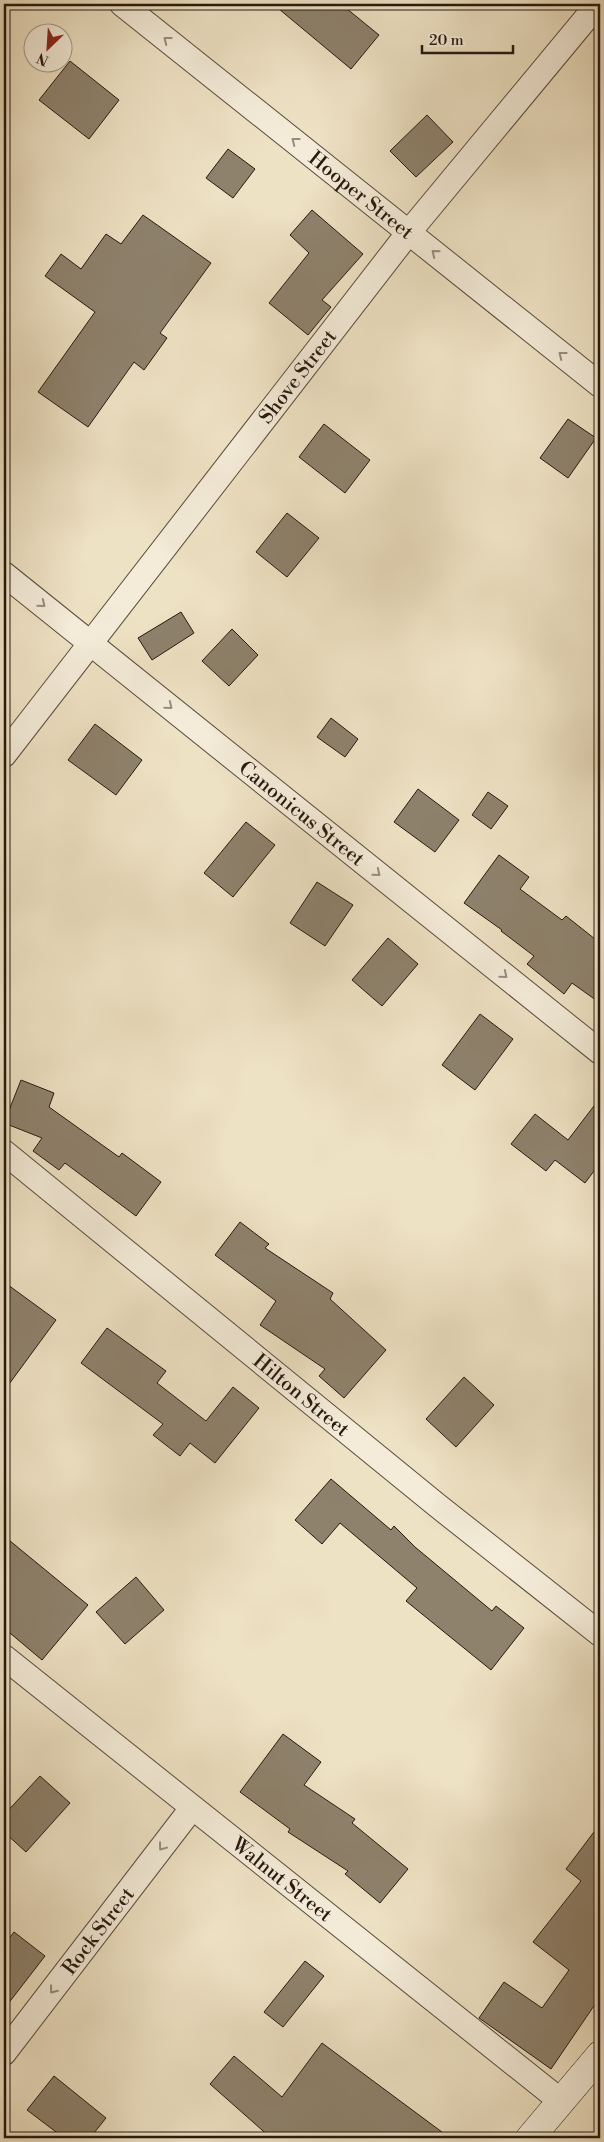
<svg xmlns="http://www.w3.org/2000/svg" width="604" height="2142" font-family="'Libre Bodoni',serif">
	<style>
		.building { fill: #8e826d; stroke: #26190f }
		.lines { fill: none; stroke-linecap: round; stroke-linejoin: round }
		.street-casing { stroke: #584b3c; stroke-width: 26 }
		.secondary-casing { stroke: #26190f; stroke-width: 29 }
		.street { stroke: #f4ecd9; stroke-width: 24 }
		.secondary { stroke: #f4ecd9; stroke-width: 28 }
		.oneway { stroke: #978d7e }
		.labels { text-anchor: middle; stroke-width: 4.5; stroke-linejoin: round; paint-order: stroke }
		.street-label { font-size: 20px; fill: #26190f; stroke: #f4ecd9 }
	</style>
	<rect width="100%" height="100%" fill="#eee2c4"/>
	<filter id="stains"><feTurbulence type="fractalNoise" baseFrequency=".004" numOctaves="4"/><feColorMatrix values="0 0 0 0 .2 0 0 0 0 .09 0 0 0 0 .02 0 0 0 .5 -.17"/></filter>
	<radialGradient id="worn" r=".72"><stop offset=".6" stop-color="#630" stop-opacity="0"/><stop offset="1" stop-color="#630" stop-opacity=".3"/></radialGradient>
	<!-- building -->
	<g class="building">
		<polygon points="273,4 341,4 379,35 351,69"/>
		<polygon points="70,61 119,100 89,139 39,100"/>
		<polygon points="427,115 453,142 416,177 390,151"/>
		<polygon points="228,149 255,169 233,198 206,178"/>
		<polygon points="312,210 363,254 322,300 331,307 308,335 269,303 309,253 290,235"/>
		<polygon points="143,215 211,263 160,333 167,338 144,370 134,362 88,427 38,392 95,312 45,276 61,254 81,269 106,234 121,244"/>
		<polygon points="568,419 596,438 568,478 540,458"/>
		<polygon points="324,424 370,460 345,493 299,457"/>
		<polygon points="287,513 319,538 287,577 256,552"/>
		<polygon points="181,612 194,633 152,660 138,638"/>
		<polygon points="232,629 258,655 229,686 202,661"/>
		<polygon points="331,718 358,739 345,757 317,737"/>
		<polygon points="95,724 142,760 116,795 68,760"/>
		<polygon points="418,789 459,820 435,852 394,822"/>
		<polygon points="488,792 508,806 491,829 472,815"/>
		<polygon points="246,822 275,845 233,897 204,873"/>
		<polygon points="499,855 529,877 520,889 562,920 566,916 600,943 600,1003 572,983 564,994 527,964 534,956 501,931 502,930 464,903"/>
		<polygon points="317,882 353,905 325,946 290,923"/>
		<polygon points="388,938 418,964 382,1006 352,980"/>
		<polygon points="480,1014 513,1039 475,1090 442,1065"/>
		<polygon points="21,1080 54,1093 49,1107 119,1157 122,1153 161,1182 136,1216 65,1163 59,1170 33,1151 42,1138 4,1123"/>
		<polygon points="600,1098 600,1163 585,1183 555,1160 546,1171 511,1144 535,1114 568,1140"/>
		<polygon points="240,1222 269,1244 265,1248 333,1293 330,1299 386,1350 344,1398 319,1376 325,1369 260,1325 276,1301 215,1255"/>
		<polygon points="4,1282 56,1320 4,1391"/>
		<polygon points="107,1328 166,1371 157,1383 206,1421 233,1387 259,1408 215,1463 190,1443 180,1456 153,1435 163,1424 81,1363"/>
		<polygon points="464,1377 494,1405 456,1447 426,1419"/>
		<polygon points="331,1479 391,1530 394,1526 415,1547 492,1611 496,1606 524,1628 491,1670 406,1601 417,1588 340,1523 322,1544 295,1520"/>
		<polygon points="4,1536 88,1605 42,1660 4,1628"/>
		<polygon points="136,1577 164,1610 125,1644 96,1612"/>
		<polygon points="283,1734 321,1762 304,1785 355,1819 352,1823 408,1869 380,1903 345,1874 348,1871 288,1832 290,1829 240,1792"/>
		<polygon points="40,1776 70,1803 26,1852 4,1832 4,1815"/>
		<polygon points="600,1824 600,1997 551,2069 479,2018 504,1982 542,2008 569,1970 533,1942 581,1881 566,1869"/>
		<polygon points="14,1932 45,1956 4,2009 4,1945"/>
		<polygon points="305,1961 324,1976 283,2027 264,2012"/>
		<polygon points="322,2043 450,2138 271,2138 210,2084 234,2056 282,2097"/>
		<polygon points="54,2076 106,2118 90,2138 64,2138 27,2110"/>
	</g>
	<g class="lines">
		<defs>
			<g id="street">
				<path id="s1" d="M 122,4 L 600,385"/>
				<path id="s2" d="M 4,574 L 600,1052"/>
				<path id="s3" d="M 4,755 L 409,232 L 598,4"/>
				<path id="s4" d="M 4,1152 L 438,1506 L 600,1634"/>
				<path id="s5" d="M 4,1657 L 562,2102"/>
				<path id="s6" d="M 4,2053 L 192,1808"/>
			</g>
			<polyline id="secondary" points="530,2138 600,2055"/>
		</defs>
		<!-- street casing -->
		<use href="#street" class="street-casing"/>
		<!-- secondary casing -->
		<use href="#secondary" class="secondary-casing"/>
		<!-- street -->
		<use href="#street" class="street"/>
		<!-- secondary -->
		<use href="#secondary" class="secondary"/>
	</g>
	<!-- one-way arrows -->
	<defs><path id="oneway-chevron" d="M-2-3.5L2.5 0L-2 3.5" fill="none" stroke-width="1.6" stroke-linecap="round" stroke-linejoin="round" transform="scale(1.25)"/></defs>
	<g class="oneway">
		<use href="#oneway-chevron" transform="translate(167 40) rotate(-142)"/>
		<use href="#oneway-chevron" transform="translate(295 141) rotate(-142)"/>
		<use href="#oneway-chevron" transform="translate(435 253) rotate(-141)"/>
		<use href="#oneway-chevron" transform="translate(562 355) rotate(-142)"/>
		<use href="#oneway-chevron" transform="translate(42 604) rotate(39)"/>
		<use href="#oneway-chevron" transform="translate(169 706) rotate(39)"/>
		<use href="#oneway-chevron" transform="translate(377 873) rotate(39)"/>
		<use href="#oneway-chevron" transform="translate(504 975) rotate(39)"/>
		<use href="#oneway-chevron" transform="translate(162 1847) rotate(127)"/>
		<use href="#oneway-chevron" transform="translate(53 1990) rotate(128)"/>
	</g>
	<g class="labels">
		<!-- street labels -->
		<g class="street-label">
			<text dy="7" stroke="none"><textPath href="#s1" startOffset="306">Hooper Street</textPath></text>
			<text dy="7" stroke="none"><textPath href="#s3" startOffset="479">Shove Street</textPath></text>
			<text dy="7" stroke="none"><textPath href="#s2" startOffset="382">Canonicus Street</textPath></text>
			<text dy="7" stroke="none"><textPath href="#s4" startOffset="384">Hilton Street</textPath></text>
			<text dy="7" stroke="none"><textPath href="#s5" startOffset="356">Walnut Street</textPath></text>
			<text dy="7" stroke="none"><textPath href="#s6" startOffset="154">Rock Street</textPath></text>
		</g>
	</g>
	<!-- margin -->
	<rect width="604" height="2142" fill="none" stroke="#eee2c4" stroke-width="20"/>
	<rect x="5" y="5" width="594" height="2132" fill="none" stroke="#26190f" stroke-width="2.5"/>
	<rect x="10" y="10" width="584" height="2122" fill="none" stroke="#26190f"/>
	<!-- north arrow -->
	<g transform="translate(48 48) rotate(205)"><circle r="24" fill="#f4ecd9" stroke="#a29888"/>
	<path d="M0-4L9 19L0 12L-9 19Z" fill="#8f2418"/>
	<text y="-8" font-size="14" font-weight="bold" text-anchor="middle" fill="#26190f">N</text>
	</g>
	<!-- scale -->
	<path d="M422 45v8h91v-8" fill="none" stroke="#26190f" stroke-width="2.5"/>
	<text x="429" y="45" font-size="15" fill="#26190f" stroke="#f4ecd9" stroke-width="4" paint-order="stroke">20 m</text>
	<rect width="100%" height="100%" filter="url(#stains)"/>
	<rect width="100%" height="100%" fill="url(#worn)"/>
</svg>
